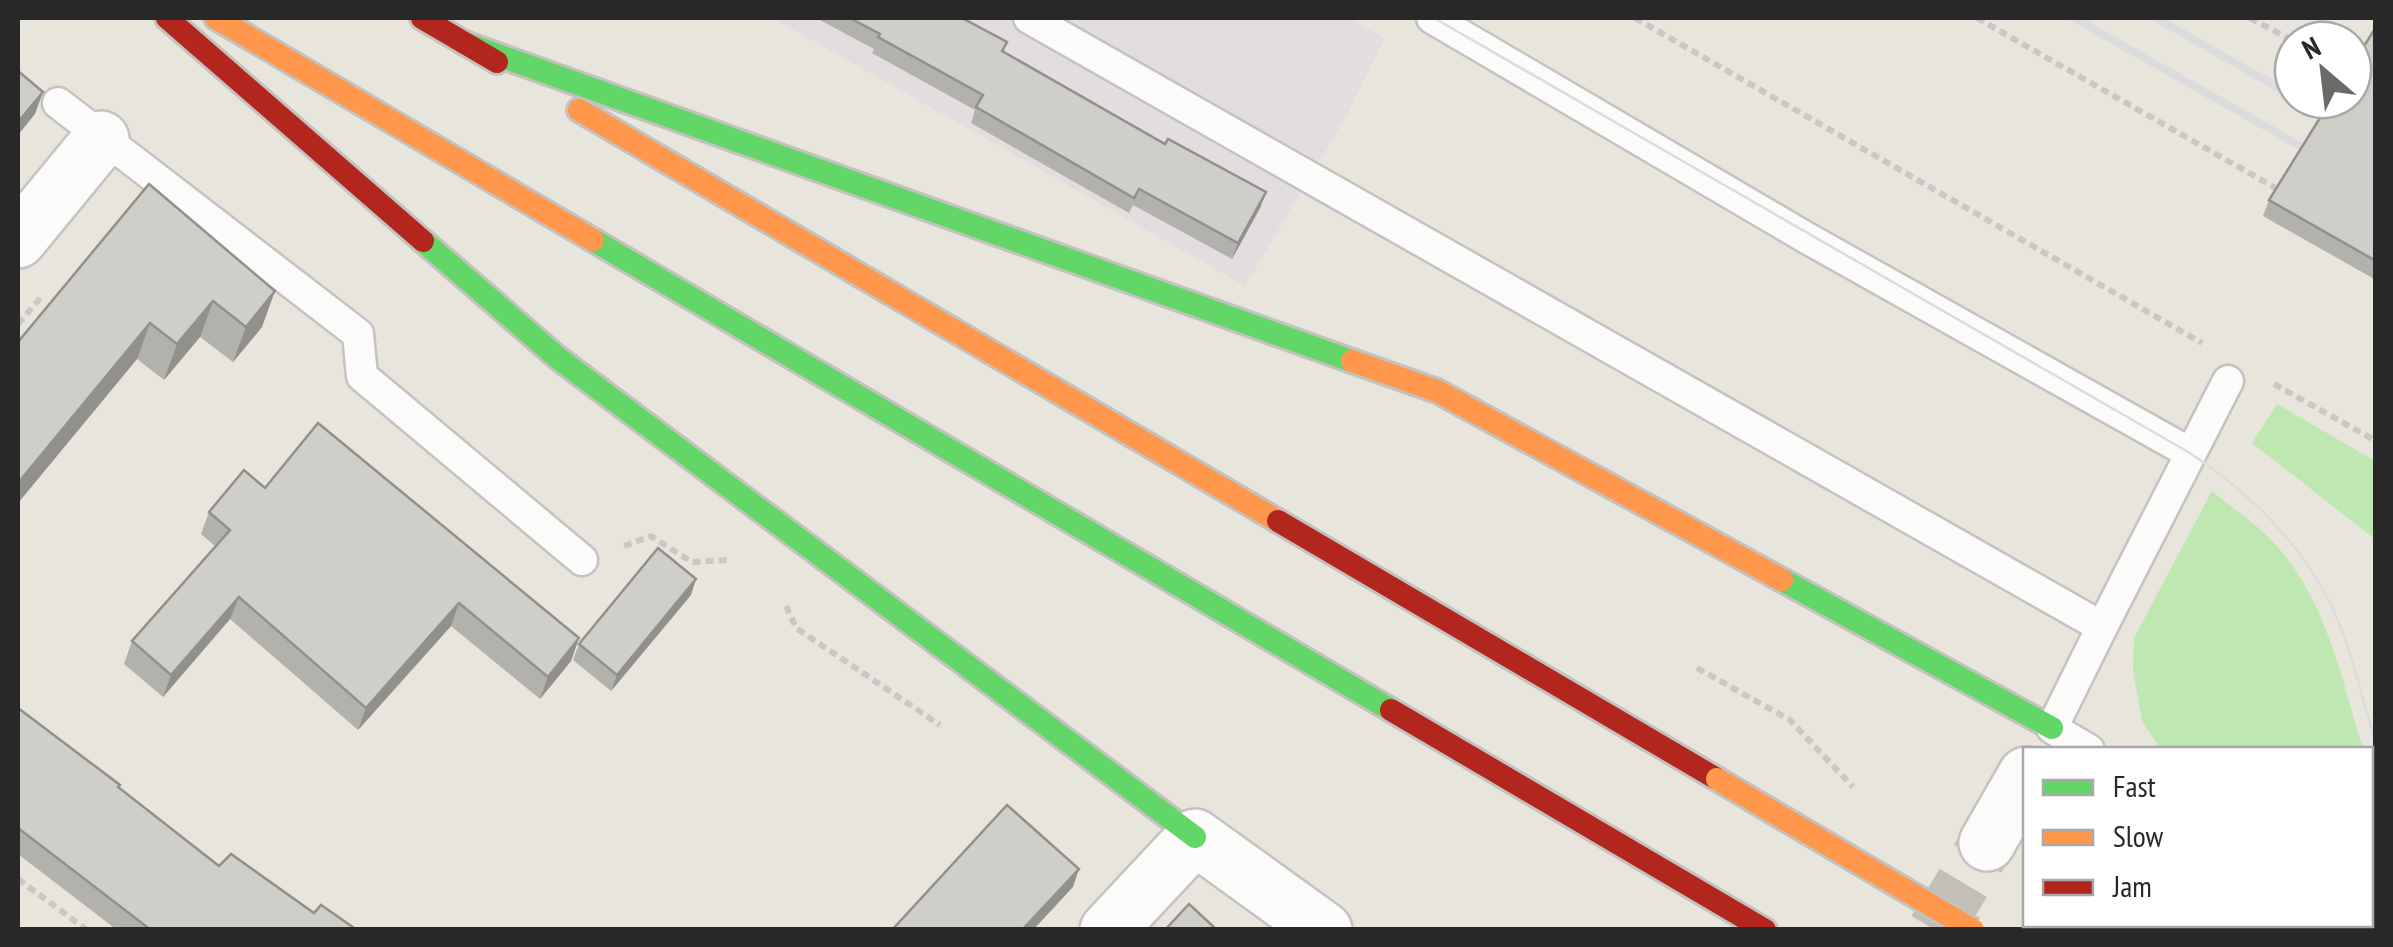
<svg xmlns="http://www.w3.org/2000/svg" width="2393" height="947" font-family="'PT Sans Narrow',sans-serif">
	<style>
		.industrial { fill: #e2dee0 }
		.green { fill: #bfe7b1 }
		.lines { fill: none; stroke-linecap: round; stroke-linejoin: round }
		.street-tunnel { stroke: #c2bfb8; stroke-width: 55; stroke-dasharray: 55 28; stroke-linecap: butt }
		.lane-casing { stroke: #c4c3c3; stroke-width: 35 }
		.street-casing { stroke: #c4c3c3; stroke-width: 60 }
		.fast-casing { stroke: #c4c2bf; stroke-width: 28 }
		.slow-casing { stroke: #c4c2bf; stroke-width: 28 }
		.jam-casing { stroke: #c4c2bf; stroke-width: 28 }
		.path { stroke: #c9c8c7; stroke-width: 6; stroke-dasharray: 8 5; stroke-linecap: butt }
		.lane { stroke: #fcfbfa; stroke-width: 30 }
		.street { stroke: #fcfbfa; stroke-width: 55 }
		.fast { stroke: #63d668; stroke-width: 22 }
		.slow { stroke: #ff974d; stroke-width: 22 }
		.jam { stroke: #b3261e; stroke-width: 22 }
		.tram { stroke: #dcdcde; stroke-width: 2.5 }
		.rail { stroke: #dcdcde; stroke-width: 8 }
		.slow-bridge-casing { stroke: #c4c2bf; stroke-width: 28; stroke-linecap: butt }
		.slow-bridge { stroke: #ff974d; stroke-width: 22 }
		.wall { fill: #b3b1ac }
		.shaded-wall { fill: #92908c }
		.building { fill: #d0cec8; stroke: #92908c; stroke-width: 2.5 }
	</style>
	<rect width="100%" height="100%" fill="#e8e5dc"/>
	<!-- industrial -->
	<polygon class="industrial" points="773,18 1350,18 1385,39 1347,115 1245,286"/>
	<!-- green -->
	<g class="green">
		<polygon points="2277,404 2375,461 2375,539 2252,443"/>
		<path d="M 2212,491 C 2229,505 2249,519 2265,534 C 2324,589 2341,677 2363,749 L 2161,749 L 2142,721 L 2133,671 L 2134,638 Z"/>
		<polygon points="2370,777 2376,794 2375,891 2370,887"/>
	</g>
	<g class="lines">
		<!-- street-tunnel -->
		<polyline class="street-tunnel" points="1935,930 1987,843"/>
		<defs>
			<g id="lane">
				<polyline points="1029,18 2102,627 2052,728 2089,750"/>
				<polyline points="1432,18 1805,237 2190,453"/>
				<polyline points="58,103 358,334 362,376 582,560"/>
				<polyline points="2102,627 2228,381"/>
				<polyline points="2360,924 2367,930"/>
			</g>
			<g id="street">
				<polyline points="18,240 101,139"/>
				<polyline points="1987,843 2026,775"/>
				<polyline points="1108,930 1195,837 1324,930"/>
			</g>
			<g id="fast">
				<polyline points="464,43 1352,361"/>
				<polyline points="593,240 1391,710"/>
				<polyline points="423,241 558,358 1195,837"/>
				<polyline points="1782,580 2052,728"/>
			</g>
			<g id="slow">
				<polyline points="216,18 593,240"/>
				<polyline points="579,110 1278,521"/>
				<polyline points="1352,361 1437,391 1782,580"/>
			</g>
			<g id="jam">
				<polyline points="167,18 423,241"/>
				<polyline points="422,18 497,62"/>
				<polyline points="1278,521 1717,779"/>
				<polyline points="1391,710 1765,930"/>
			</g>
		</defs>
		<!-- lane casing -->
		<use href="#lane" class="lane-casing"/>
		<!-- street casing -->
		<use href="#street" class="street-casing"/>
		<!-- fast casing -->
		<use href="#fast" class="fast-casing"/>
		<!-- slow casing -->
		<use href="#slow" class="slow-casing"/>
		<!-- jam casing -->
		<use href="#jam" class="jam-casing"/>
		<!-- path -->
		<g class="path">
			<polyline points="1635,18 2202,343"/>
			<polyline points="1977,18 2279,190"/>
			<polyline points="2250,18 2293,41"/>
			<polyline points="18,324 43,295"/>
			<polyline points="2274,384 2376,441"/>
			<polyline points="624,546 651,536 692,562 727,560"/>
			<polyline points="786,606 796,628 940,725"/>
			<polyline points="1697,668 1790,720 1853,787"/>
			<polyline points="18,879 87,930"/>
		</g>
		<!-- lane -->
		<use href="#lane" class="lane"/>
		<!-- street -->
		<use href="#street" class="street"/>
		<!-- fast -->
		<use href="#fast" class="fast"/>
		<!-- slow -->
		<use href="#slow" class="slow"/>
		<!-- jam -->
		<use href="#jam" class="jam"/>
		<!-- tram -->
		<g class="tram">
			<path d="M 1434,18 L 2190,453 C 2247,491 2294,536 2327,597 C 2350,641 2361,696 2376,743"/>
			<polyline points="2165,930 2225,930"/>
		</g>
		<!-- rail -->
		<g class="rail">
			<polyline points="2074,18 2376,189"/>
			<polyline points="2156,18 2293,96"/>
			<polyline points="2299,100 2376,144"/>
		</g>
		<defs>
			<polyline id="slow-bridge" points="1717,779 1973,930"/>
		</defs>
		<!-- slow-bridge casing -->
		<use href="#slow-bridge" class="slow-bridge-casing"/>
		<!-- slow-bridge -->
		<use href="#slow-bridge" class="slow-bridge"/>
	</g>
	<!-- wall -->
	<g class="wall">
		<polygon points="816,18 962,18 1007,42 1004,51 1165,144 1266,192 1260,208 1232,259 1133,205 1129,213 971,123 975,110 872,53 874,49"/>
		<polygon points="2376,30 2376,280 2263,216 2269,200"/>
		<polygon points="149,184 262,327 233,362 200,337 164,380 137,359 18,503 18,342"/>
		<polygon points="265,488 579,638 571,661 540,699 451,626 358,730 230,619 163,697 124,664 132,641 215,546 201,534 209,512"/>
		<polygon points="691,595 611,691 573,660 579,644"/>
		<polygon points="18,708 219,866 314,913 357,930 117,930 18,854"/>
	</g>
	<!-- shaded-wall -->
	<g class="shaded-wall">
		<polygon points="43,92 35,114 18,135 18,122"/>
		<polygon points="1266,192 1260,208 1232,259 1238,243"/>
		<polygon points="275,291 262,327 233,362 246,327"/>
		<polygon points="213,301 200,337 164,380 177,344"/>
		<polygon points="150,323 137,359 18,503 18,483"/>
		<polygon points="696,579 691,595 611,691 617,675"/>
		<polygon points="239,597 230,619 163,697 171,675"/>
		<polygon points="459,603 451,626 358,730 366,708"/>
		<polygon points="579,638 571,661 540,699 548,677"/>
		<polygon points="1079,869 1073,887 1033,930 1022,930"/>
	</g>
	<!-- building -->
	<g class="building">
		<polygon points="850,18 962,18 1007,42 1002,51 1165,144 1168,139 1266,192 1238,243 1139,189 1134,198 976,107 983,95 878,37 880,34"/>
		<polygon points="2374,30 2376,30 2376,261 2269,200 2331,100 2353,100 2353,64"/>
		<polygon points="18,71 43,92 18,122"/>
		<polygon points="149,184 275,291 246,327 213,301 177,344 150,323 18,483 18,342"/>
		<polygon points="318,423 579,638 548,677 459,603 366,708 239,597 171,675 132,641 230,530 209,512 244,470 265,488"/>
		<polygon points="658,548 696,579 617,675 579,644"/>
		<polygon points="18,708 120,785 118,787 219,866 231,854 314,913 321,905 357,930 151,930 18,828"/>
		<polygon points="1007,805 1079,869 1022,930 892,930"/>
		<polygon points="1189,904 1217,930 1165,930"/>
	</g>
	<!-- border -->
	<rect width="2393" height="947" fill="none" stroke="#282828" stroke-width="40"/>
	<!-- legend -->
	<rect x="2023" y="747" width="350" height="180" fill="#ffffff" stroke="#a9a9a9" stroke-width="2.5"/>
	<rect x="2043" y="780" width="50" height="15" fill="#63d668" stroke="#a9a9a9" stroke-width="2.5"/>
	<text x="2113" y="797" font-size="30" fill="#282828">Fast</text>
	<rect x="2043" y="830" width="50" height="15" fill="#ff974d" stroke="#a9a9a9" stroke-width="2.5"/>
	<text x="2113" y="847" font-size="30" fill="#282828">Slow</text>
	<rect x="2043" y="880" width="50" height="15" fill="#b3261e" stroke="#a9a9a9" stroke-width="2.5"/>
	<text x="2113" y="897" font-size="30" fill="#282828">Jam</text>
	<!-- north arrow -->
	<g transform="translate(2323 70) rotate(332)"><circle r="48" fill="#ffffff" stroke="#a9a9a9" stroke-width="2.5"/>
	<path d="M0-8L18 38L0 25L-18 38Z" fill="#6b6a67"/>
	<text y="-15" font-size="28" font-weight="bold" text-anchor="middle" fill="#282828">N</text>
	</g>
</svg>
